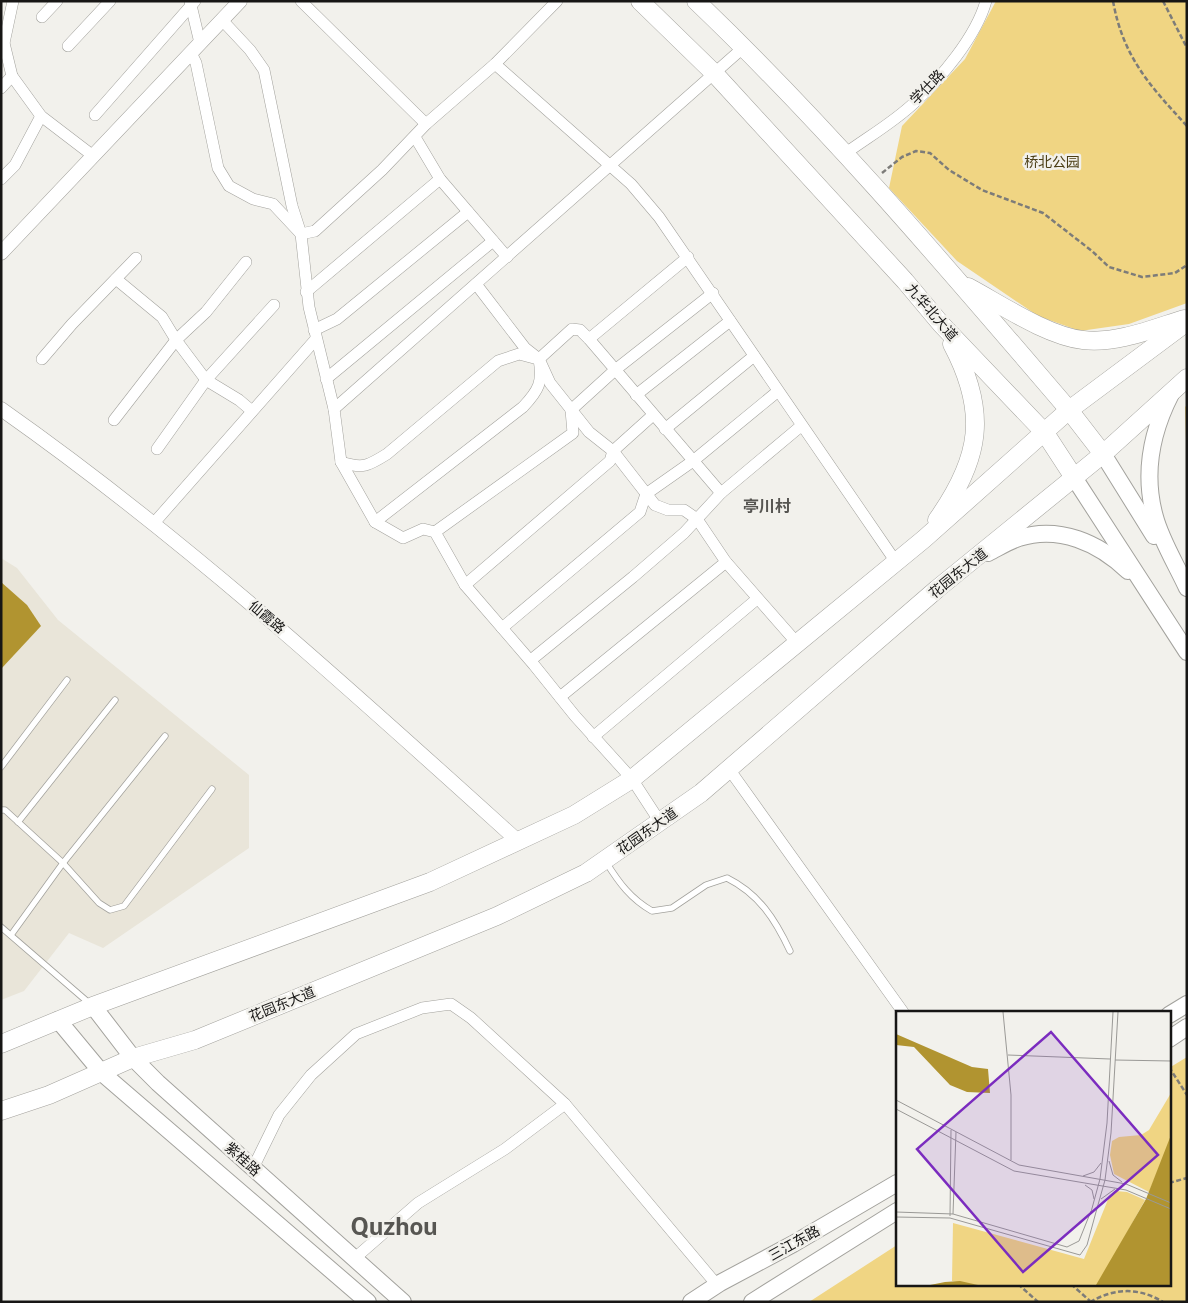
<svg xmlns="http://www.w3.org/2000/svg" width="1188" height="1303" font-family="'Public Sans','Noto Sans SC',sans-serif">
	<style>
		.built { fill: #e9e5d9 }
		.green { fill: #f0d583 }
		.water { fill: #b19430 }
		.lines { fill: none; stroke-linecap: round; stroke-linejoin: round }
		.service-casing { stroke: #a3a29d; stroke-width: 7 }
		.minor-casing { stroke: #a3a29d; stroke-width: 12 }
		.tertiary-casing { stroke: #a3a29d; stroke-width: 15 }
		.secondary-casing { stroke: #a3a29d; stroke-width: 18 }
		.primary-casing { stroke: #a3a29d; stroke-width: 19 }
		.path { stroke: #7d7c79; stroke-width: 2.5; stroke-dasharray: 5 2.5; stroke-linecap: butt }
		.service { stroke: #fff; stroke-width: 5.5 }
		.minor { stroke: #fff; stroke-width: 11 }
		.tertiary { stroke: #fff; stroke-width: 14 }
		.secondary { stroke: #fff; stroke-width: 16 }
		.primary { stroke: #fff; stroke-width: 18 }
		.labels { text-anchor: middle; stroke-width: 5; stroke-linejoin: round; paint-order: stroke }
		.street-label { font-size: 14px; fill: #171615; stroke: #f2f1ec }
		.park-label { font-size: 14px; fill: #4c3f16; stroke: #f2f1ec }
		.quarter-label { font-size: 16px; font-weight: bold; fill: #575652; stroke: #f2f1ec }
		.town-label { font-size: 24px; font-weight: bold; fill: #575652; stroke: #f2f1ec }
		.inset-road { fill: none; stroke: #9a9996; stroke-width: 1 }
		.view { fill: #7b2cbf; fill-opacity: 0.15; stroke: #7b2cbf; stroke-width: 2.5 }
		.inset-edge { fill: none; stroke: #171615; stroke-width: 2.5 }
	</style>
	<rect width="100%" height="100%" fill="#f2f1ec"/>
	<!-- built -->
	<polygon class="built" points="1,558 17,568 58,620 249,775 249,848 103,948 69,933 24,991 1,1000"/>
	<!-- green -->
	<g class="green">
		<polygon points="996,1 1187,1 1187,303 1129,324 1080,331 1038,316 957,261 889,188 902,126 965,59"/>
		<polygon points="1187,405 1187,474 1185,407"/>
		<polygon points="1187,1057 1187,1302 809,1302 897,1245 897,1284 1169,1284 1169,1068"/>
	</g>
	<!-- water -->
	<polygon class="water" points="1,582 27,605 41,626 1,669"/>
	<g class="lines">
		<defs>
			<g id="service">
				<polyline points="1,767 67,680"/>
				<polyline points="1,810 5,810 63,863 99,903 110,910 124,906 212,789"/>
				<polyline points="18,822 115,700"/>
				<path d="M 606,862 C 619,883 631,899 652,911 L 672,908 L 706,885 L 727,878 C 759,894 775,919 790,951"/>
				<polyline points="1,927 89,1003"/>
				<polyline points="11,935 63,863 165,736"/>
			</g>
			<g id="minor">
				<polyline points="190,1 200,43"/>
				<polyline points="301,1 426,124"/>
				<polyline points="42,17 57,1"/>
				<polyline points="222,20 250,50 264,70 292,206 301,234 309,307 334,409 341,462 375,522 403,538 423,529 435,532 465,585 534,665 575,716 632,779 660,822"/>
				<polyline points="1,43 4,43 12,76 41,116 92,155"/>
				<polyline points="4,43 13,1"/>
				<polyline points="68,46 110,1"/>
				<polyline points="191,53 196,63 218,168 229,186 253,199 273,204 301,234 315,231 382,170 426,124 495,64 557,1"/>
				<polyline points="495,64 631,184 659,217 896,562"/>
				<polyline points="1,88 12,76"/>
				<polyline points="95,115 195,1"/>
				<polyline points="415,137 440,179 507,257"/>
				<path d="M 846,153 C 868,137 894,122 914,103 C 941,78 976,37 986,1"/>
				<polyline points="1,179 15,165 41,116"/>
				<polyline points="116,279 162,317 176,340 206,380 239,400 252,411"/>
				<polyline points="476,284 525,348 539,359 550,383 589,432 613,451 655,505 668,510 684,510 697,519 726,562 797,643"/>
				<polyline points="306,292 440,179"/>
				<polyline points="314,330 337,319 468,212"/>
				<polyline points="589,339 688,257"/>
				<polyline points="42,359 72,324 136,258"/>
				<polyline points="326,379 493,241"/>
				<polyline points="636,395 730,321"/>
				<polyline points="334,409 744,47"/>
				<polyline points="114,420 176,340 206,312 246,262"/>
				<polyline points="665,429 754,356"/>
				<polyline points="157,449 206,380 274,305"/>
				<path d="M 341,462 C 363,469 368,466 387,454 L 498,361 L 519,354 L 534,358"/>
				<path d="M 375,522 L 523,407 C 539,390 543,382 539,359 L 572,329 L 580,330 L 589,339 L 721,493"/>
				<polyline points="154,523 316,339"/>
				<polyline points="435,532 573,433 571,410 615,370 713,293"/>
				<polyline points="465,585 610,461 613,451 653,415"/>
				<polyline points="502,628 640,512 646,494 693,461 777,392"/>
				<polyline points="531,660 633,577 684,533 721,493 801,426"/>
				<polyline points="560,697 726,562"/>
				<polyline points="593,737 757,599"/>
				<polyline points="729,769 903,1012"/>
				<polyline points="253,1168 279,1115 311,1075 356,1034 422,1008 451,1004 471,1018 565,1104 717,1285"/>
				<polyline points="355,1258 418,1203 505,1149 565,1104"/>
			</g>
			<g id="tertiary">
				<polyline points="1,253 240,1"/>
				<path d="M 1,409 C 186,539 352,691 519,842"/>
			</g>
			<g id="secondary">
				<path d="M 1171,394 C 1151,433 1143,474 1155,517 C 1161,540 1177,566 1187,588"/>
				<polyline points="1103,454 1154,536"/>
				<polyline points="1073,476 1187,652"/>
				<path d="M 988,553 C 998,548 1009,541 1019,538 C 1059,525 1099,543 1128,571"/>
				<polyline points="93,1006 133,1058 158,1083 403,1302"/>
				<polyline points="1169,1015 1187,1004"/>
				<polyline points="58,1020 102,1073 368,1302"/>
				<polyline points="1169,1039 1187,1027"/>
				<polyline points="691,1302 720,1283 793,1244 897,1183"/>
				<polyline points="752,1302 897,1211"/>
			</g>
			<g id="primary">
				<polyline points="640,1 714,73 905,281 941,324 1045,433 1073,476"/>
				<path d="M 696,1 C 830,129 949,270 1069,410 L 1103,454"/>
				<path d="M 968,287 C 1000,304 1047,336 1083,340 C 1116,344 1152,329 1184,319"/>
				<path d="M 937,520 C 981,458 988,412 952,344"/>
				<polyline points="1,1044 93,1006 430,882 574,815 632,779 924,539 1069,410 1187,322"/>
				<polyline points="1,1111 49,1095 133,1058 195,1040 497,916 586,873 701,793 937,589 1103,454 1187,378"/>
			</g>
		</defs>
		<!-- service casing -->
		<use href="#service" class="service-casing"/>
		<!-- minor casing -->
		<use href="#minor" class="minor-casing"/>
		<!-- tertiary casing -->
		<use href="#tertiary" class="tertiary-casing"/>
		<!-- secondary casing -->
		<use href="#secondary" class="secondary-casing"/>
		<!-- primary casing -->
		<use href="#primary" class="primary-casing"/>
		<!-- path -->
		<g class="path">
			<path d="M 1113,1 C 1123,57 1150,86 1187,126"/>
			<polyline points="1163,1 1187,48"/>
			<polyline points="882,173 902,157 916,151 930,153 949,170 982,190 1043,213 1092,251 1109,267 1142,277 1175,273 1187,265"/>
			<polyline points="1169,1067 1187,1095"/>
			<polyline points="1169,1183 1187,1178"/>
			<polyline points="1018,1284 1038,1302"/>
			<polyline points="1071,1284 1090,1301"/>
			<path d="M 1090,1302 C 1115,1288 1138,1287 1163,1302"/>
		</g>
		<!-- service -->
		<use href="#service" class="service"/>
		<!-- minor -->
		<use href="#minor" class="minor"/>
		<!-- tertiary -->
		<use href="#tertiary" class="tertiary"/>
		<!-- secondary -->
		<use href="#secondary" class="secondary"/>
		<!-- primary -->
		<use href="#primary" class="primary"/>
	</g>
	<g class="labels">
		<!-- street labels -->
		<g class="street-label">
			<text transform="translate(927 87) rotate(-46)" y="5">学仕路</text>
			<text transform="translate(932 312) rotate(49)" y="5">九华北大道</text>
			<text transform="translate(958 573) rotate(-39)" y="5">花园东大道</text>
			<text transform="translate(267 617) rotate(40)" y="5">仙霞路</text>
			<text transform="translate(647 831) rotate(-35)" y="5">花园东大道</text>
			<text transform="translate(282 1004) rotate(-22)" y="5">花园东大道</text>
			<text transform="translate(243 1159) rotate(42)" y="5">紫桂路</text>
			<text transform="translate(794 1243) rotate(-29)" y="5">三江东路</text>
		</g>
		<!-- park labels -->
		<g class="park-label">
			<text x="1052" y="167">桥北公园</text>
		</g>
		<!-- quarter labels -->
		<g class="quarter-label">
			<text x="767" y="512">亭川村</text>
		</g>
		<!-- town labels -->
		<g class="town-label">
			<text x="394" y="1235">Quzhou</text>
		</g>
	</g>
	<!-- overview -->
	<g transform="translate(896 1011)">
		<rect width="275" height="275" fill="#f2f1ec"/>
		<path d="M 275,82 L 275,127 L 253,181 L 218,163 L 214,144 L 216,130 L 223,126 L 245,124 L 253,119 ZM 220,180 L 231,181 L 249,189 L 202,274 L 81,274 L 56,270 L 57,212 L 188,248 L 213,186 Z" fill="#f0d583"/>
		<path d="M 0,23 L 76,56 L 92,58 L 94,82 L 71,81 L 54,74 L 18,36 L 0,34 ZM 275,124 L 275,274 L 200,274 L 250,188 ZM 64,270 L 82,274 L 34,274 L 49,271 Z" fill="#b19430"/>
		<path class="inset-road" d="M 107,1 L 115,84 L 115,149M 112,44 L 214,48M 219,49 L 275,50M 0,89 L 123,154 L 230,173 L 275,192M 0,98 L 118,160 L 230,179 L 275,198M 213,150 L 217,164 L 226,171M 187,165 L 198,161 L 205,152M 189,174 L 196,179 L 198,188M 205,188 L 219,178M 0,201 L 57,203 L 171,236 L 183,230 L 195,200M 195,201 L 204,168 L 211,112 L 217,1M 200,201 L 209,169 L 215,122 L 222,1M 57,203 L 60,121M 54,205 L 55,119M 0,206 L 54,207 L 184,244 L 191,234 L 200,201"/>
		<path class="view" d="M 155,21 L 262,144 L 127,261 L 21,138 Z"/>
		<rect width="275" height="275" class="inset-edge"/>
	</g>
	<!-- border -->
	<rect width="1188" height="1303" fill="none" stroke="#171615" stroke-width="5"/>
</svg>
